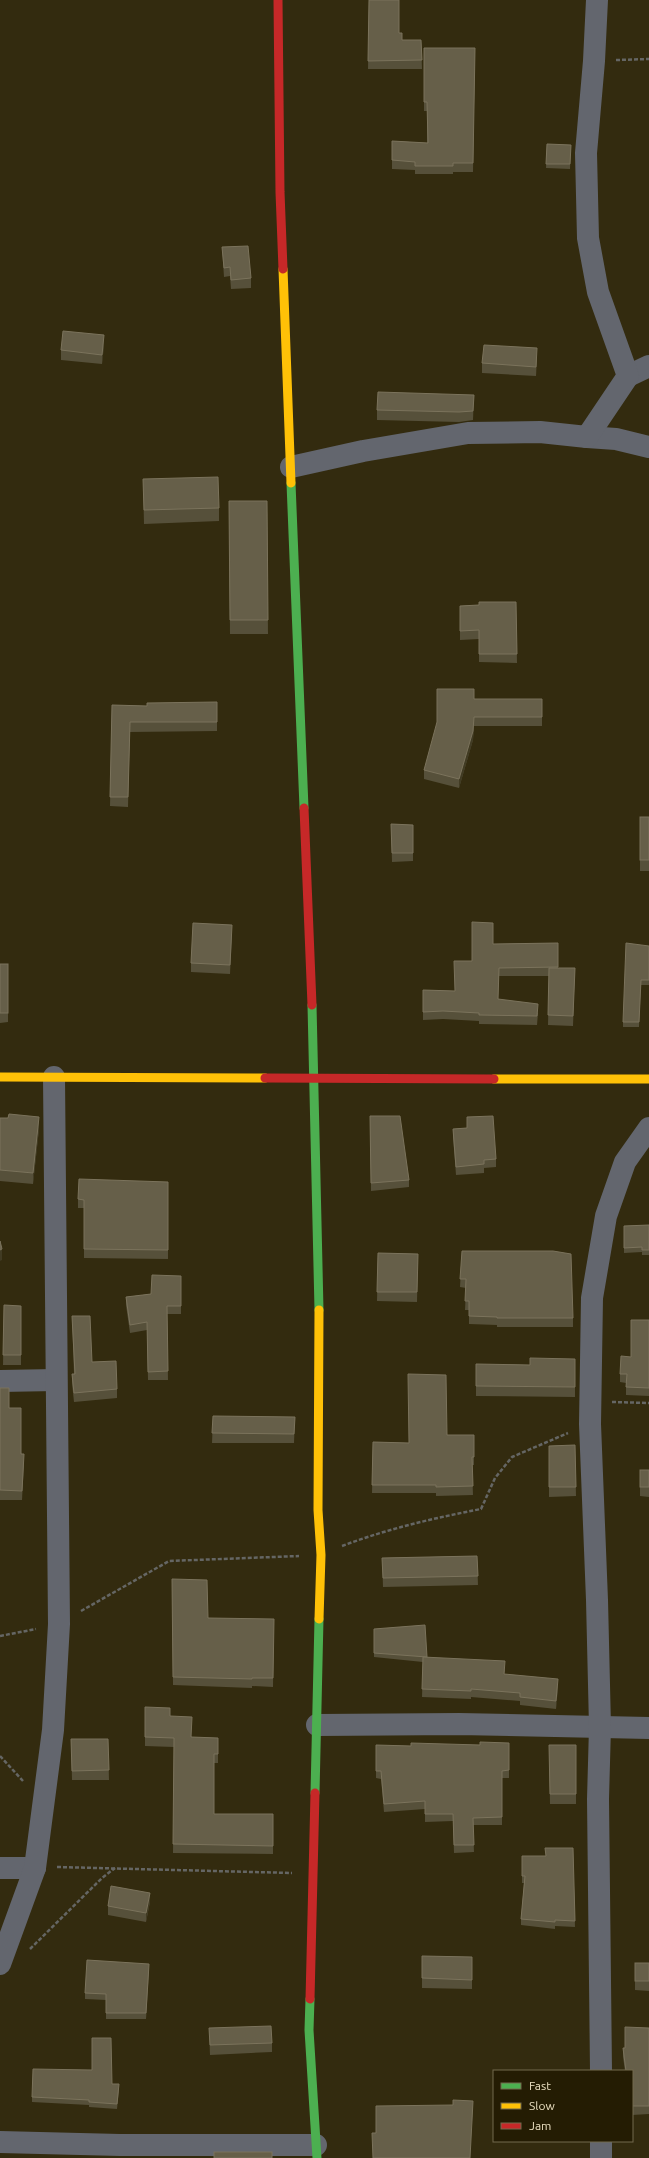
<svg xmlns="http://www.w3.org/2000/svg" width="649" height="2158" font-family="Ubuntu,sans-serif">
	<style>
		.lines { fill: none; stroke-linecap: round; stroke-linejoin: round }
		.path { stroke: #656664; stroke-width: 2.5; stroke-dasharray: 4 2; stroke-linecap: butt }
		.street { stroke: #63666e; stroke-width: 22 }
		.fast { stroke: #4caf50; stroke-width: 9 }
		.slow { stroke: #ffc107; stroke-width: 9 }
		.jam { stroke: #c62828; stroke-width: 9 }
		.wall { fill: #56503a }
		.shaded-wall { fill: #413b23 }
		.building { fill: #665f49; stroke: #7b735c }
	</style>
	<rect width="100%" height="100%" fill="#332b0f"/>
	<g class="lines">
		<!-- path -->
		<g class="path">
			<polyline points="616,60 649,59"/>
			<polyline points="612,1402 649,1403"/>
			<path d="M 342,1546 C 387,1529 434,1518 481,1509 L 495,1478 L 512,1457 L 568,1433"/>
			<polyline points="81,1611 169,1561 299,1556"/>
			<polyline points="0,1636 36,1629"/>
			<polyline points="0,1756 23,1781"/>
			<polyline points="57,1867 292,1873"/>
			<polyline points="30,1949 102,1878 115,1868"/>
		</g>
		<!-- street -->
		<g class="street">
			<polyline points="628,376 649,366"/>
			<polyline points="587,437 616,439 649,447"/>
			<polyline points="291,467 363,451 468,433 540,432 587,437 628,376 598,292 588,238 586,153 594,61 597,0"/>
			<polyline points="0,1381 56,1380"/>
			<polyline points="317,1725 459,1724 649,1728"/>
			<polyline points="0,1868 35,1868"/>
			<polyline points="0,1964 35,1868 53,1730 59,1624 54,1077"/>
			<polyline points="601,2071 598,1799 600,1727 597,1600 590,1424 592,1298 606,1216 625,1162 649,1128"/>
			<polyline points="0,2142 120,2145 316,2145"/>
			<polyline points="601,2158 601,2141"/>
		</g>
		<!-- fast -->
		<g class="fast">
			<polyline points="291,483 304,808"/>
			<polyline points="312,1005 319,1310"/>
			<polyline points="315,1793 319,1619"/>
			<polyline points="310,1999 309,2030 317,2158"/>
		</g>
		<!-- slow -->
		<g class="slow">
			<polyline points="283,269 291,483"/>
			<polyline points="0,1077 265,1078"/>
			<polyline points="494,1079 649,1079"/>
			<polyline points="319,1310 318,1510 321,1555 319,1619"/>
		</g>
		<!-- jam -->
		<g class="jam">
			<polyline points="278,0 280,192 283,269"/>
			<polyline points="304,808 312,1005"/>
			<polyline points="265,1078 494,1079"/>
			<polyline points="310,1999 315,1793"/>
		</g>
	</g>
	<!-- wall -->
	<g class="wall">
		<polygon points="369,0 402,40 421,40 422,69 368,69"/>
		<polygon points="424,48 475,48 473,172 453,172 453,174 415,174 415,170 392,169 392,141 427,143 427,111 424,111"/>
		<polygon points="547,144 571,145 570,169 546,168"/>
		<polygon points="222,247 251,278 251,288 231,289 230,276 224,277"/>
		<polygon points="104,345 102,364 61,360 61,350"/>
		<polygon points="537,358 536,376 482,373 482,363"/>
		<polygon points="474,395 473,420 459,422 377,420 377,410"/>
		<polygon points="143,479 219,508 219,521 144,524"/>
		<polygon points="229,501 267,501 268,634 230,634"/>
		<polygon points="516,602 517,663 479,662 479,639 460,640 460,606 479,605"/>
		<polygon points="474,699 542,699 542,726 474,726 473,740 459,788 424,779 424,770"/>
		<polygon points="217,702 217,731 130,732 128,807 110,806 112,705 147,706"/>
		<rect x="640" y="817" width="9" height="54"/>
		<polygon points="391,824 413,825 413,861 392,862"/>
		<polygon points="232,934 230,974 191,972 191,963"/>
		<polygon points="558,943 558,968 575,968 573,1026 548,1025 549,976 499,976 498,999 538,1013 537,1025 479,1024 479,1021 443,1019 423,1020 423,990 455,991 472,961 493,944"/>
		<polygon points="649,946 649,985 641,985 639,1027 623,1027 623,1022"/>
		<polygon points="0,964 8,964 8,1022 0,1023"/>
		<polygon points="370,1116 409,1180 409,1187 371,1191"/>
		<polygon points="467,1117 496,1159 496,1167 484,1168 484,1173 456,1175 453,1137 453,1129 467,1128"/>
		<polygon points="0,1118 39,1129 33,1184 0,1181"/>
		<polygon points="168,1182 168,1259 84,1258 84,1208 78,1208 78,1199"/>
		<polygon points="649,1225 649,1255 642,1255 642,1252 624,1253 624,1226"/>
		<polygon points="462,1251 573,1318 573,1327 497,1327 497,1325 469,1324 469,1310 465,1310 466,1288 460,1287"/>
		<polygon points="378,1253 418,1254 417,1302 377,1301"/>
		<polygon points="181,1276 181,1314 167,1314 168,1380 148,1380 147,1330 130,1333 126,1305 126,1297 151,1294"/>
		<polygon points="4,1305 21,1306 21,1365 3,1365"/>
		<polygon points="72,1316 92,1362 117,1389 117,1398 74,1402 72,1383 72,1374 74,1374"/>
		<polygon points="649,1320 649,1396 626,1395 626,1383 620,1382 620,1374 631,1357"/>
		<polygon points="575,1359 575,1397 476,1396 476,1364 530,1365"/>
		<polygon points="0,1388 9,1408 24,1463 22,1500 0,1500"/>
		<polygon points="213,1416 295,1417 294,1443 212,1443"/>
		<polygon points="447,1435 474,1435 474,1465 472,1465 473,1495 436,1496 436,1493 372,1493 373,1442 409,1443"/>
		<polygon points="575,1445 576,1496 549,1497 549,1446"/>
		<polygon points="649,1470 649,1497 640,1496 640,1487"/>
		<polygon points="477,1556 478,1585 383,1587 382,1558"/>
		<polygon points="172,1579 208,1618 274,1619 273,1687 252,1686 252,1688 173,1685"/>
		<polygon points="374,1629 427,1657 505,1670 504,1674 558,1687 556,1709 520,1705 520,1701 471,1697 471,1699 422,1697 423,1662 374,1657"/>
		<polygon points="145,1707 170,1716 192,1737 218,1738 218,1763 214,1763 214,1814 273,1814 273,1854 173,1853 174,1747 145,1746"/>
		<polygon points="71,1739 108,1739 109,1780 72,1780"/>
		<polygon points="509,1743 509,1778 502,1778 502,1825 473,1825 474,1852 454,1853 453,1821 425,1822 425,1809 384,1812 381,1779 376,1778 376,1745 411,1746 480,1745"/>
		<polygon points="549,1745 576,1745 576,1804 550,1804"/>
		<polygon points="573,1848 575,1927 555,1926 555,1929 521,1925 521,1919 524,1883 522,1883 522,1856 546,1856"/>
		<polygon points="150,1902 146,1922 108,1915 108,1906"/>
		<polygon points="422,1956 472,1957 472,1989 422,1988"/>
		<polygon points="635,1963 649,1963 649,1991 635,1990"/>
		<polygon points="149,1970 146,2019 106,2019 106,2000 85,1999 85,1993"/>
		<polygon points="209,2028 272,2043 272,2052 210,2055"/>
		<polygon points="649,2028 649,2114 632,2115 632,2071 625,2071 623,2057 623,2048 625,2048"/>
		<polygon points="112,2084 119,2089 117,2109 89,2107 89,2105 32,2102 32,2097"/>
	</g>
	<!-- shaded-wall -->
	<g class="shaded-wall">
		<polygon points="104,335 104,345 102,364 102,355"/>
		<polygon points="474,717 473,740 459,788 459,779"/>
		<polygon points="39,1117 39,1129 33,1184 33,1173"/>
		<polygon points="2,1249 2,1260 0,1261 0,1250"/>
		<polygon points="558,1679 558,1687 556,1709 556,1701"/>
		<polygon points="150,1893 150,1902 146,1922 146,1913"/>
		<polygon points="149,1964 149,1970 146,2019 146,2013"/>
		<polygon points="473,2101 473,2110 470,2158"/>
	</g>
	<!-- building -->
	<g class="building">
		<polygon points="369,0 399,0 399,33 402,33 402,40 421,40 422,60 368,61"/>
		<polygon points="424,48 475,48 473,163 453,163 453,166 415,166 415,162 392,160 392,141 428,143 427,102 424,102"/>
		<polygon points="547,144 571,145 570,164 546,164"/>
		<polygon points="248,246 251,278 231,280 230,267 224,268 222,247"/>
		<polygon points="63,331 104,335 102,355 61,350"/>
		<polygon points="484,345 537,348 536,367 482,363"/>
		<polygon points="378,392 474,395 473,411 459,412 377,410"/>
		<polygon points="218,477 219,508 144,510 143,479"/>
		<polygon points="229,501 267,501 268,620 230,620"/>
		<polygon points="479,602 516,602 517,654 479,654 479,630 460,631 460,606 479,605"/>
		<polygon points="437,689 474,689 474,699 542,699 542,717 474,717 473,731 459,779 424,770 437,722"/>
		<polygon points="217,702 217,722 130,722 128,797 110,797 112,705 147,706 147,703"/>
		<rect x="640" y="817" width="9" height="43"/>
		<polygon points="391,824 413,825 413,853 392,853"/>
		<polygon points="472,922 493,923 493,944 558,943 558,967 499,968 498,999 538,1004 537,1016 479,1015 479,1013 443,1011 423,1012 423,990 455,991 454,961 472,961"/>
		<polygon points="193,923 232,925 230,965 191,963"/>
		<polygon points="626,943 649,946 649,980 641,980 639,1022 623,1022"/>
		<rect x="0" y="964" width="8" height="49"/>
		<polygon points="549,968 575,968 573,1016 548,1015"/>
		<polygon points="9,1114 39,1117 33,1173 0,1170 0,1118 8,1118"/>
		<polygon points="370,1116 400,1116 409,1180 371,1183"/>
		<polygon points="493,1116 496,1159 484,1160 484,1164 456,1167 453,1129 467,1128 467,1117"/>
		<polygon points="79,1179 168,1182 168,1250 84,1249 84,1200 78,1199"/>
		<polygon points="649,1225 649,1250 642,1250 642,1247 624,1248 624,1226"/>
		<polygon points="0,1241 2,1249 0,1250"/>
		<polygon points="462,1251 553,1251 571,1254 573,1318 497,1318 497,1317 469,1316 469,1301 465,1301 466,1279 460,1279"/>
		<polygon points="378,1253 418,1254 417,1292 377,1292"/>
		<polygon points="152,1275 181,1276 181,1306 167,1306 168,1371 148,1372 147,1322 130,1325 126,1297 151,1294"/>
		<polygon points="4,1305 21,1306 21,1355 3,1355"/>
		<polygon points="72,1316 90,1316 92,1362 116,1361 117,1389 74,1393 72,1374 75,1374"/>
		<polygon points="631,1320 649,1320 649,1388 626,1387 627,1374 620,1374 621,1356 631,1357"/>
		<polygon points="530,1358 575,1359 575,1387 476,1386 476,1364 530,1365"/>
		<polygon points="408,1374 446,1375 447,1435 474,1435 474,1457 472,1457 473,1486 436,1487 436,1485 372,1485 373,1442 409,1443"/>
		<polygon points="0,1388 9,1388 9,1408 21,1408 21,1454 24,1454 22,1491 0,1490"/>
		<polygon points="213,1416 295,1417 294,1434 212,1433"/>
		<polygon points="575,1445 576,1487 549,1487 549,1446"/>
		<rect x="640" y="1470" width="9" height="17"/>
		<polygon points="477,1556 478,1576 383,1578 382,1558"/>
		<polygon points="172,1579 207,1580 208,1618 274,1619 273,1678 252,1678 252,1679 173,1677"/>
		<polygon points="425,1625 427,1657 374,1653 374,1629"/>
		<polygon points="423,1657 505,1661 504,1674 558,1679 556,1701 520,1697 520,1693 471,1689 471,1691 422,1689"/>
		<polygon points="145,1707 170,1708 170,1716 192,1717 191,1737 218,1738 218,1754 214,1754 214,1814 273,1814 273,1846 173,1844 174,1738 145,1737"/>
		<polygon points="71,1739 108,1739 109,1770 72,1771"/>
		<polygon points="480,1742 509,1743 509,1770 502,1771 502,1817 473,1818 474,1845 454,1845 453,1814 425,1814 425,1801 384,1804 381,1771 376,1771 376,1745 411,1746 411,1743 480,1745"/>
		<polygon points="549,1745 576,1745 576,1794 550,1794"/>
		<polygon points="545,1848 573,1848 575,1921 555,1920 555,1922 521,1919 525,1876 522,1876 522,1856 546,1856"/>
		<polygon points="111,1886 150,1893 146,1913 108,1906"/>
		<polygon points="422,1956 472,1957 472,1980 422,1978"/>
		<polygon points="87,1960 149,1964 146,2013 106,2013 106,1994 85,1993"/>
		<rect x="635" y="1963" width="14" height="18"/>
		<polygon points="271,2026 272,2043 210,2045 209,2028"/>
		<polygon points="625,2027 649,2028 649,2106 632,2106 632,2071 626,2071 623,2048 625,2048"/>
		<polygon points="92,2038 111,2038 112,2084 119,2084 117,2104 89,2102 89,2100 32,2097 33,2069 92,2070"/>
		<polygon points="453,2100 473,2101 470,2158 373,2158 372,2133 376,2133 376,2106 453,2105"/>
		<rect x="214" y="2152" width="58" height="6"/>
	</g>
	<!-- legend -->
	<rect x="493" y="2070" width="140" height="72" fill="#241c03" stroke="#736a4f"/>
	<rect x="501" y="2083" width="20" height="6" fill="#4caf50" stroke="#736a4f"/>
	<text x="529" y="2090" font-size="12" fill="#eadfc1">Fast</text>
	<rect x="501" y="2103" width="20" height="6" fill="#ffc107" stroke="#736a4f"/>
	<text x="529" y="2110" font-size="12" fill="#eadfc1">Slow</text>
	<rect x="501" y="2123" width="20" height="6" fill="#c62828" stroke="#736a4f"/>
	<text x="529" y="2130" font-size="12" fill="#eadfc1">Jam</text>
</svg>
